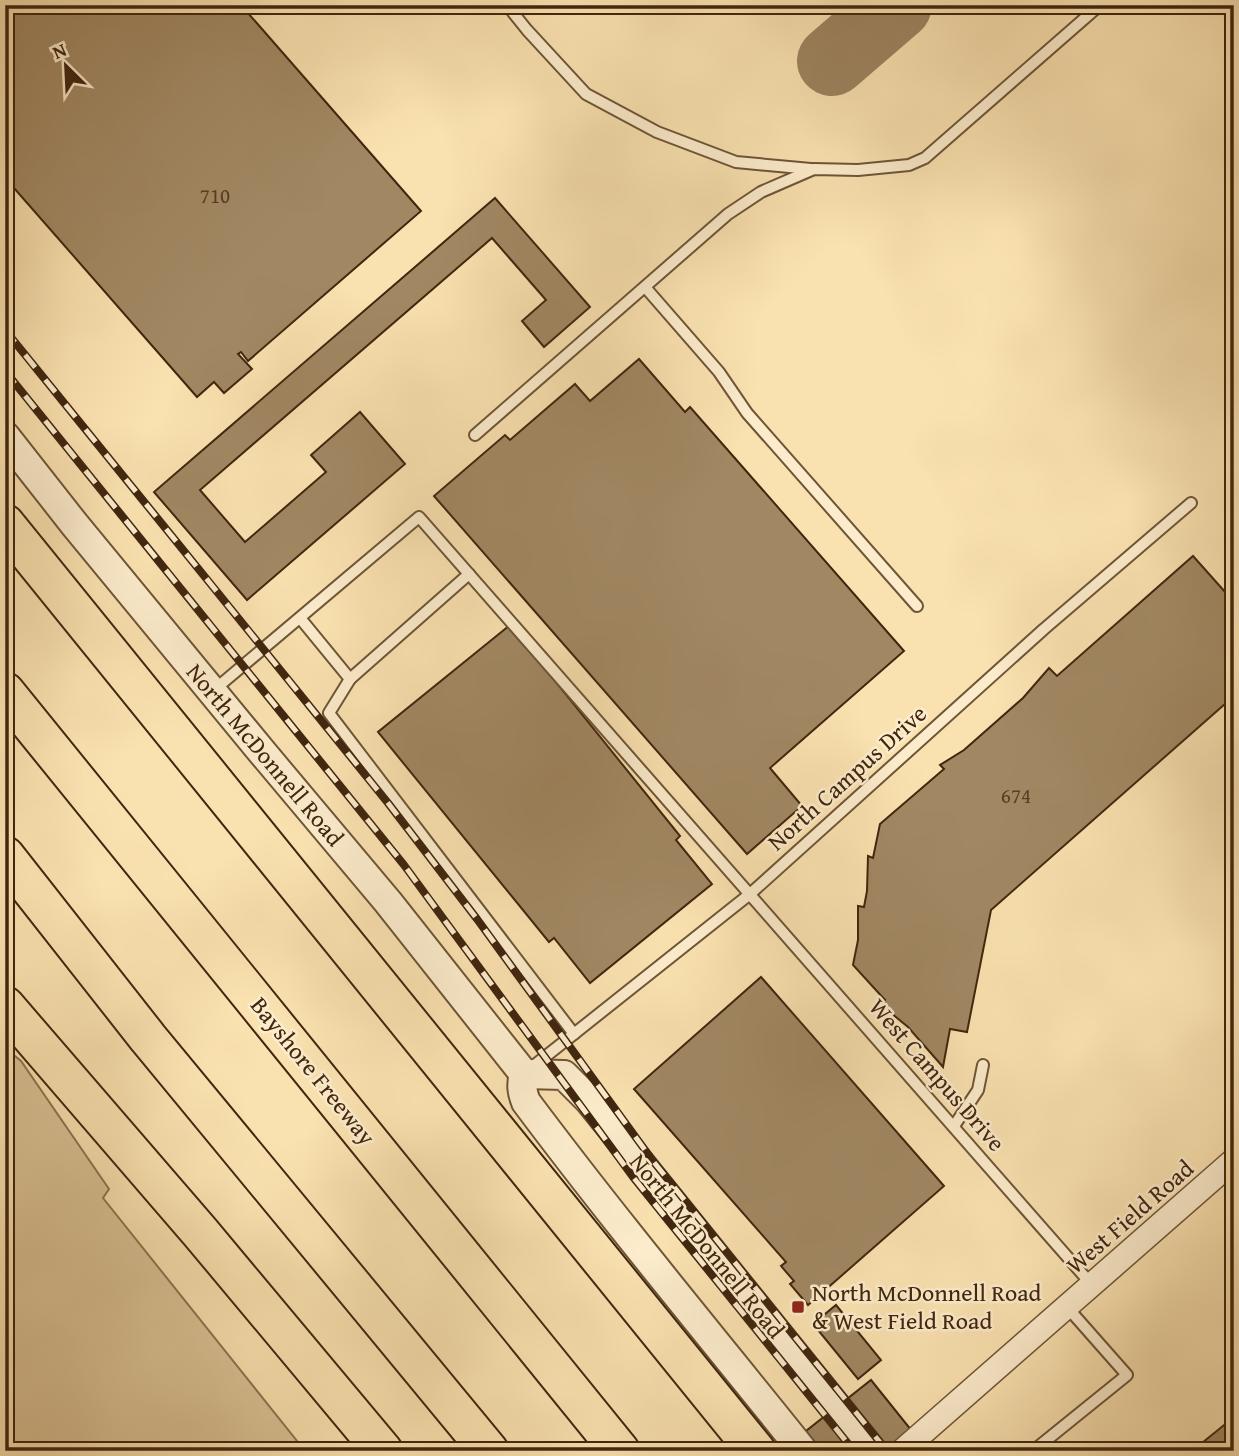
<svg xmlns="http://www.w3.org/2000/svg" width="1239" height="1456" font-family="'Gentium Book Plus',serif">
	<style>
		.green { fill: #dac295; stroke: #8d7452; stroke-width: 2 }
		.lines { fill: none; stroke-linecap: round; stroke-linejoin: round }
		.taxiway { stroke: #9d8460; stroke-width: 70 }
		.building { fill: #a18863; stroke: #40260f; stroke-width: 2 }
		.service-casing { stroke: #6e5537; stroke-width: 14 }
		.minor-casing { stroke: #6e5537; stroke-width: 26 }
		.tertiary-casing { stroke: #6e5537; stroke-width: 32 }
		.motorway-casing { stroke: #40260f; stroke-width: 42 }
		.service { stroke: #fceccc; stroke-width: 10 }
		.minor { stroke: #fceccc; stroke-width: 23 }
		.tertiary { stroke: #fceccc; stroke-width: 28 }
		.motorway { stroke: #fae2b0; stroke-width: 38 }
		.rail-casing { stroke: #40260f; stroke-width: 8 }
		.rail { stroke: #fceccc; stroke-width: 5; stroke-dasharray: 16; stroke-linecap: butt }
		.poi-dot { fill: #8f2418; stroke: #fceccc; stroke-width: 2.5 }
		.labels { text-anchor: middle; stroke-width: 5; stroke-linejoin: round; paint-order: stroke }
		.number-label { font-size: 21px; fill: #583e24 }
		.street-label { font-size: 24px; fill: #40260f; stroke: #fceccc }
		.poi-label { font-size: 24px; fill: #40260f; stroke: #fceccc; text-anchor: start }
	</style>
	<rect width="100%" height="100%" fill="#fae2b0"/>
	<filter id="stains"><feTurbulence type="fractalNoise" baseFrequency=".00286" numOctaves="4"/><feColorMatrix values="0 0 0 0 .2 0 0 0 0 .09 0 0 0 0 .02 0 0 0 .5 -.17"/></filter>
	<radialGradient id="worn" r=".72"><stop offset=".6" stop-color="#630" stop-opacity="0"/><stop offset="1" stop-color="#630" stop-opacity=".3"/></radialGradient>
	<!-- green -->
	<polygon class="green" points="5,1048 21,1061 109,1189 103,1198 305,1451 5,1451"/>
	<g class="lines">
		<!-- taxiway -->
		<polyline class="taxiway" points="832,61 897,5"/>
	</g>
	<!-- building -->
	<g class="building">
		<polygon points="19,5 241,5 421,211 248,361 241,352 238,354 252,369 224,393 214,382 197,397 7,180 5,182 5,17"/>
		<polygon points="495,198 590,307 544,347 522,321 546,300 492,238 200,490 245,542 326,472 311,455 360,412 405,464 247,600 154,492"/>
		<polygon points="639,359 685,412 690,407 904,651 770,768 802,806 747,854 434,496 505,435 510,440 575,384 590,401"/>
		<polygon points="1193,556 1234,602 1234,696 991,910 967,1032 950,1029 943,1067 908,1027 880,1004 885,1000 853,965 858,940 858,906 864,907 867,891 868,856 873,858 880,824 944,769 940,765 964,750 1023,698 1049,668 1057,676"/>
		<polygon points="510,625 680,836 676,840 712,884 590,983 554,938 549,942 378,732"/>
		<polygon points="761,977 944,1186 808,1305 790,1284 794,1281 781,1266 786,1262 634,1089"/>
		<polygon points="836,1305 881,1360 858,1379 813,1324"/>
		<polygon points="871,1380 928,1451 889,1451 847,1399"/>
		<polygon points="825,1416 853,1451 813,1451 801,1435"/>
		<polygon points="1234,1417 1234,1451 1192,1451"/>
	</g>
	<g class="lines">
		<defs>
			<g id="service">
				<polyline points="507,5 527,30 586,94 657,132 736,162 811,169"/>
				<polyline points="645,287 719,372 747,413 917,606"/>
				<polyline points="475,435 728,214 761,192 814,169 858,170 909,165 925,158 1100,5"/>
				<polyline points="300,618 350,679 469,574"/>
				<polyline points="350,679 329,713 574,1034"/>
				<polyline points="214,690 419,517 1092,1285"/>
				<polyline points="531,1068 750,894 1044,629 1191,503"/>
				<polyline points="954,1126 978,1090 983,1065"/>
				<polyline points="1033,1451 1127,1375 1067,1307"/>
			</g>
			<polyline id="minor" points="902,1451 1234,1160"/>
			<g id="tertiary">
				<path d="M 5,436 L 75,525 L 262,752 L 388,902 L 524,1074 C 521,1085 522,1092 526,1102 C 615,1221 710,1335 803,1451"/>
				<polyline points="524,1074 564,1075 589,1100 872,1451"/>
			</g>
			<g id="motorway">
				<polyline points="5,524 756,1451"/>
				<polyline points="5,692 620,1451"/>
				<polyline points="5,856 148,1038 489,1451"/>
				<polyline points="5,1006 200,1232 383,1451"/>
			</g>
		</defs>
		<!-- service casing -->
		<use href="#service" class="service-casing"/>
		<!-- minor casing -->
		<use href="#minor" class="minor-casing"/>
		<!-- tertiary casing -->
		<use href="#tertiary" class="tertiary-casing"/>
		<!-- motorway casing -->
		<use href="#motorway" class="motorway-casing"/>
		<!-- service -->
		<use href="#service" class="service"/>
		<!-- minor -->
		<use href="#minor" class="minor"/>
		<!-- tertiary -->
		<use href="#tertiary" class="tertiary"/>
		<!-- motorway -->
		<use href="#motorway" class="motorway"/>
		<defs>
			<g id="rail">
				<polyline points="5,330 388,803 477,919 653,1161 887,1451"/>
				<polyline points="5,371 404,865 633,1177 854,1451"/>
			</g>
		</defs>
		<!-- rail casing -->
		<use href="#rail" class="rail-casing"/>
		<!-- rail -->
		<use href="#rail" class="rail"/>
	</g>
	<!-- markers -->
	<rect class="poi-dot" x="791" y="1300" width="14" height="14" rx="3.5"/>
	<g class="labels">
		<!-- number labels -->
		<g class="number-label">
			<text x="215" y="203">710</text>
			<text x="1016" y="803">674</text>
		</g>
		<!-- street labels -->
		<g class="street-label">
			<text transform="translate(265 755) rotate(50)" y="8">North McDonnell Road</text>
			<text transform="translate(847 778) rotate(-42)" y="8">North Campus Drive</text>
			<text transform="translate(313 1071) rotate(51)" y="8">Bayshore Freeway</text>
			<text transform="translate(937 1075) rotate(49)" y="8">West Campus Drive</text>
			<text transform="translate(1130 1217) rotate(-41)" y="8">West Field Road</text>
			<text transform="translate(707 1246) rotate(51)" y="8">North McDonnell Road</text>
		</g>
		<!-- poi labels -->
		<g class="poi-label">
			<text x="812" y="1301">North McDonnell Road<tspan x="812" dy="28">&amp; West Field Road</tspan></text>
		</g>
	</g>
	<!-- margin -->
	<rect width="1239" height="1456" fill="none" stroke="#fae2b0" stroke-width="28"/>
	<rect x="7" y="7" width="1225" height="1442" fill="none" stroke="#40260f" stroke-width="3.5"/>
	<rect x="14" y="14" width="1211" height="1428" fill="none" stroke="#40260f" stroke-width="2"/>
	<!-- north arrow -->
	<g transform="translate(66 66) rotate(336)" stroke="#fceccc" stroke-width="5" paint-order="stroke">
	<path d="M0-5L12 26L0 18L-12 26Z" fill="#40260f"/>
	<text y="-10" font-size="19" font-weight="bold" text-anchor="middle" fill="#40260f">N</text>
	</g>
	<rect width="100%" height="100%" filter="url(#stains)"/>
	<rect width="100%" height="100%" fill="url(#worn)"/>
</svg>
